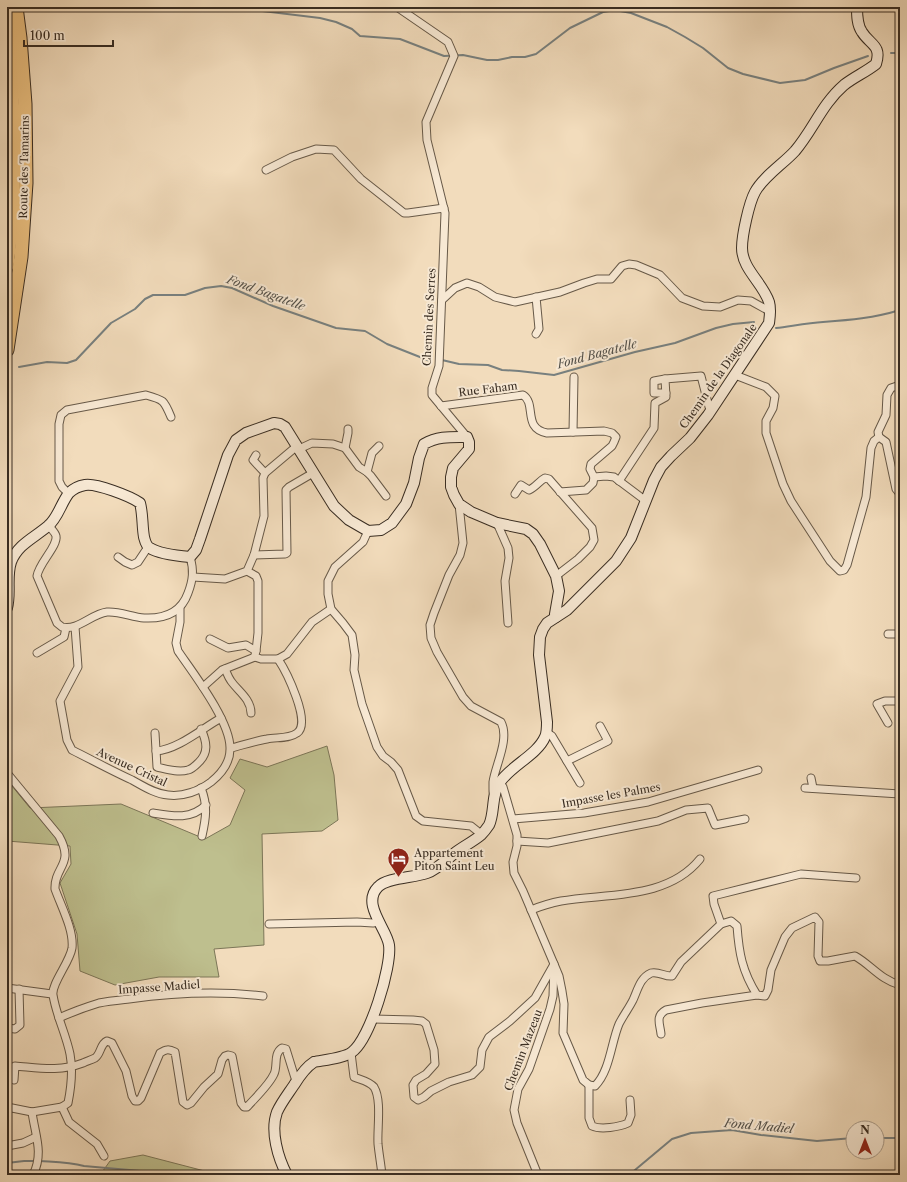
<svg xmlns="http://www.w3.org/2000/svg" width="907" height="1182" font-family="'Libre Caslon Text',serif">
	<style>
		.green { fill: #bebf8e; stroke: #7c7658 }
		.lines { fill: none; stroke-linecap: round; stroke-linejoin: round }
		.stream { stroke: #78807f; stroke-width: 2 }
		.street-casing { stroke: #675948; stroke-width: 9 }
		.secondary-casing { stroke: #392d22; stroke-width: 12 }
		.highway-casing { stroke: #392d22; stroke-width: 15 }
		.street { stroke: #f7e8d3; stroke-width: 7 }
		.secondary { stroke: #f7e8d3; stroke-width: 10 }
		.highway { stroke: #e9be7e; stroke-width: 13 }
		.labels { text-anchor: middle; stroke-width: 4; stroke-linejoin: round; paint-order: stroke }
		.street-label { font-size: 11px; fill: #392d22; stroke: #f7e8d3 }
		.poi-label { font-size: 11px; fill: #392d22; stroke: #f7e8d3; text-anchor: start }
		.water-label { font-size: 12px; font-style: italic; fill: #535049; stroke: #f7e8d3 }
	</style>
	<rect width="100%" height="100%" fill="#f2dcbc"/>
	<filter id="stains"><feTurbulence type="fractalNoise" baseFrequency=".005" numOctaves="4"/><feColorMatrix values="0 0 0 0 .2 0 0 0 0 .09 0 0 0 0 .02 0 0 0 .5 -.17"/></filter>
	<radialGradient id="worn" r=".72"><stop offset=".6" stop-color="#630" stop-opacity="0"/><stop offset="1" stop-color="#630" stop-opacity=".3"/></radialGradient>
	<!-- green -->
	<g class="green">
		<polygon points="327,746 334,775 338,820 322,831 262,834 264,945 214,949 219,977 159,977 115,985 80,971 77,934 60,883 71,864 70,846 7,841 7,780 30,808 121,804 205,839 230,825 245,790 230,778 240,759 267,767"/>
		<polygon points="143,1155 220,1175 100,1175 110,1161"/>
	</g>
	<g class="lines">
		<!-- stream -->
		<g class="stream">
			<polyline points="155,7 202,10 238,8 320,18 336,22 352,29 360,36 400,39 444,56 463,55 487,60 498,60 512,57 525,57 536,54 570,28 603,12 615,10 631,13 667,27 685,37 703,48 728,68 743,74 780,83 805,80 834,68 868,56"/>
			<polyline points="891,53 900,53"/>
			<path d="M 776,328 C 792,326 808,323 823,322 C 850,320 874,318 900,310"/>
			<polyline points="442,360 459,364 488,365 502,370 519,371 554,375 635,352 675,343 716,328 733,324 754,322"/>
			<polyline points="19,367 47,362 67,363 76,360 111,323 135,309 145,299 153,295 185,295 205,288 221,286 232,288 273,306 336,328 365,331 387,344 430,361"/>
			<polyline points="877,1138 900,1138"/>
			<path d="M 40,1161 C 55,1162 69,1162 84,1166 L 186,1175"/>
			<polyline points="7,1163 24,1161 35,1161"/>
			<polyline points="629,1175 672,1139 691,1133 732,1130 761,1135 817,1141 853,1138"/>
		</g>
		<defs>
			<g id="street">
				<polyline points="397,7 448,42 454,56 426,122 427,140 445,213 439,366 432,388 432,395 467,437"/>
				<polyline points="266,170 292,157 316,149 334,150 361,179 404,213 408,213 444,208"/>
				<polyline points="536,297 539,329 536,334"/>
				<polyline points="442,300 455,288 467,283 479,287 495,297 515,302 560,292 584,283 597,279 611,279 622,266 629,264 636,265 660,275 682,298 703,306 720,307 738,300 751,301 771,312"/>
				<polyline points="735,375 766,387 775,396 773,408 766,421 766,433 783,484 791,501 830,561 840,571 844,570 847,565 866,497 871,448 874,441 879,437 886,442 896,489 900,494"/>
				<polyline points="665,379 654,381 654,393 666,393"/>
				<path d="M 441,406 L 523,395 C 537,404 522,428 547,433 L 604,431 L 612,433 L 616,437 L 614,442 L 612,446 L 591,464 L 590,469 L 594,477 L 606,476 L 614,477 L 646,501"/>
				<polyline points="573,432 574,377"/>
				<polyline points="879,437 878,432 886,415 887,395 891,388 900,385"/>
				<polyline points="345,448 348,433 348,429"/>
				<polyline points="299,449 312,443 333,444 345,448 359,467 367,472 371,476 386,496"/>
				<polyline points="256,455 253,460 265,473"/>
				<polyline points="367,472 372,453 379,446"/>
				<polyline points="619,481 654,428 655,403 666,397 665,379 701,376 709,407 711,410"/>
				<polyline points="560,492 586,490 593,483 594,477"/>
				<path d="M 69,494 L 62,487 L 59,481 L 59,424 L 61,415 L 67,410 L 146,395 C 164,400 164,400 171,417"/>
				<path d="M 515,494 L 521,485 L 529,490 C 536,487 539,481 545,478 L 549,479 L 592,528 L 594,540 L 590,547 L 578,559 L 556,576"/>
				<path d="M 459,504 L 463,543 L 460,555 L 449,575 L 434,613 L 430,625 L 431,638 L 437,652 L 463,697 L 471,706 L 501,722 C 510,739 495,766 493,782 C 493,786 493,789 493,792"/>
				<polyline points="497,523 508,548 509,558 505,581 508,623"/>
				<path d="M 49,526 C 51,529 55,532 56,536 C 58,546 39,563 37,576 L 57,623 L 62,627 C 78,631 91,614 107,612 C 119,611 132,617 144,618 C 164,619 181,613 188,593 C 193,580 194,570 190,557"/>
				<polyline points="368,531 363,542 335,567 328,581 328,594 331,609 343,623 352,635 355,655 354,670 362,704 377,747 383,756 391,762 398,770 416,816 423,821 471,826 481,834"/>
				<polyline points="254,555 285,554 287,553 286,490 289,487 313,473"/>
				<polyline points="118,557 125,562 132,565 138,562 148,547"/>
				<polyline points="247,571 256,576 258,581 258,633 256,651"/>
				<polyline points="193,577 225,579 247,571 254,555 264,516 263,478 265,473 297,446"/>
				<path d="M 75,627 L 78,667 L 60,701 L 67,740 L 72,750 C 92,760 112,771 132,780 C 143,786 155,794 168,795 C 183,797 199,791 211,782 C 221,774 230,763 230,749 C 231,722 193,673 178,651 L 176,643 L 180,622 L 180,608"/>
				<polyline points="888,634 900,634"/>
				<polyline points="210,639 228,648 246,645 256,651 255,655"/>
				<polyline points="37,653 64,637 66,628"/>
				<polyline points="255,657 261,659 278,659 287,654 312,622 331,609"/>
				<path d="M 225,669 C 227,673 228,677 231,681 C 238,691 251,699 251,713"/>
				<polyline points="203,687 222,670 255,657"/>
				<polyline points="888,723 877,704 885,701 900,701"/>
				<polyline points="546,732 552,736 580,783"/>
				<path d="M 155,733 L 157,767 C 166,769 178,773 188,770 C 192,769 195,766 198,763 C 209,753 207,742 201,729"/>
				<path d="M 231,748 C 243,745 255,741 267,739 C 276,737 289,739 297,733 C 312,723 286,671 278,659"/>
				<path d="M 156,751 C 177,750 203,728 221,718"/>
				<polyline points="567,761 608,741 600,726"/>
				<path d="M 7,773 L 59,836 C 75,865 54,866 55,889 C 61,906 74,930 72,948 C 70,962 51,984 53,995 C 56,1015 66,1034 70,1054 C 73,1070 71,1088 68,1103 L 62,1107"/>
				<polyline points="811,778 813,788"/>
				<polyline points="500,782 503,787 517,835 517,846 513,862 514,873 523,891 554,964 553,996 550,1009 529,1069 518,1089 514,1110 517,1123 538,1175"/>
				<path d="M 201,788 C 208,805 206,818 202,836"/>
				<polyline points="805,788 900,794"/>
				<path d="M 153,813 C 172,816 191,820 206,805"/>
				<polyline points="513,819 584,813 648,802 758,770"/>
				<polyline points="517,841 548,843 658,821 686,810 708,808 715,825 745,819"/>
				<path d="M 531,910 C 541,906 550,903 561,901 C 607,893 667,900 700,859"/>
				<polyline points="269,924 357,922 373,923 378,922"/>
				<polyline points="721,924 714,904 713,896 801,874 856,878"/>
				<path d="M 554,964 L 559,976 L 562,991 L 564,1004 L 563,1033 L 583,1080 L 589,1085 L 595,1086 C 610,1071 611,1043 619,1024 C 623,1016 629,1008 633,1000 C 638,989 640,978 651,973 C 659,971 665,977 672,976 L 681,962 L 721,924 L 731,921 L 737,926 C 739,953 742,971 757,995 L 765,996 L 768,990 L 771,970 L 785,937 L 792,928 L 815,917 L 819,922 L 818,956 L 820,961 L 828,961 L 855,956 C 871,965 881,980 900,985"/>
				<polyline points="7,988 52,994"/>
				<path d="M 59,1018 C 72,1012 86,1007 99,1003 C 109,1001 120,1000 129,999 C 173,993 220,991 263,996"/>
				<polyline points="373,1019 413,1020 422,1021 426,1024 434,1050 435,1064 426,1074 416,1080 413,1085 414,1097 418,1100 424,1097 431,1091 449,1082 472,1075 480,1067 482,1050 489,1037 510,1021 535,998 553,966"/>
				<polyline points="7,1028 15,1029 20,1025 19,989"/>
				<path d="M 661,1034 C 660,1024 655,1016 666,1010 L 702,1003 L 757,995"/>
				<path d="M 351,1053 L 354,1077 C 361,1080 369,1081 374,1087 C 382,1100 377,1129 378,1144 C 379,1154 381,1165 382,1175"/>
				<path d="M 14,1080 L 15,1066 C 40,1068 59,1072 83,1063 C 87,1061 91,1060 95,1058 C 101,1054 100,1044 107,1041 L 112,1043 L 126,1071 L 132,1096 L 135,1101 L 138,1101 L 141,1098 L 160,1053 C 166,1049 169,1049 175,1052 L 183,1102 L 187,1105 L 191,1103 L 204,1087 L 218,1074 L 222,1060 L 225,1056 L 228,1055 L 232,1056 L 233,1061 L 241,1103 L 244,1107 L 247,1107 C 255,1098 269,1085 274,1074 C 278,1066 273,1054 282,1048 L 286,1049 L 295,1078 L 298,1080"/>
				<path d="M 589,1085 L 589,1118 L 592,1126 C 601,1130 619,1127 628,1123 L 631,1115 L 630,1100"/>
				<polyline points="7,1107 32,1112 62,1107 69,1122 97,1144 104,1156"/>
				<path d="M 32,1112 C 35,1135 44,1153 33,1175"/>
				<polyline points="7,1146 23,1143 36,1137"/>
			</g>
			<g id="secondary">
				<path d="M 7,608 C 11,593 6,577 11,562 C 18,544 34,538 48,526 C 58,518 61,503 69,493 C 73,489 79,486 85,485 C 96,483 130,496 140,503 C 143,514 142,526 144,537 C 145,541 146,546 150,548 C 159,554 179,556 190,557 L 196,550 L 200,539 L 228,455 L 236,440 L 246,433 L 274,423 L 280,424 L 285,427 L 334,506 L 349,520 L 368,531 L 381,530 L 392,523 L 406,504 L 414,483 L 419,458 L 424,444 C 438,436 451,437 467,437 L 469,442 L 469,449 L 453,468 L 451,477 L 451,487 L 454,495 L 459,504 L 471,512 L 497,523 L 526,529 L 533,534 L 540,544 L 556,576 L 559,591 L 555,614 L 556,617"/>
				<path d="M 287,1175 C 278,1158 270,1131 277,1112 C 281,1103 288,1094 294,1085 C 299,1077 306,1067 314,1062 C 324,1060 345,1058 352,1052 C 370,1039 392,966 389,945 C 387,929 361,904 378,887 C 387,877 414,878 427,873 C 438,869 447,859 456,852 C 464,846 474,841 481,835 C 484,832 487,828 489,825 C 495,813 491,794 500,782 C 512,765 537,755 545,737 C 547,733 547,727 547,722 L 539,655 L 540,637 L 543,629 L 547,623 L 567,610 L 616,561 L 631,538 L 654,480 L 661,467 L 671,456 L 690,438 L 708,415 L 769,323 C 770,315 771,309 769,302 C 763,283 742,269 742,248 C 742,235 749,203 755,192 C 763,177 783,164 795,151 C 813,130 822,104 844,85 C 854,77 866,72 876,64 C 882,45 870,45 862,32 C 857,25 857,15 857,7"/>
			</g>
			<g id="highway">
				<path d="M 7,30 C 15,108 17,188 7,266"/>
				<polyline points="7,350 21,257 26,183 25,104 20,38 16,7"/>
			</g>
		</defs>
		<!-- street casing -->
		<use href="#street" class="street-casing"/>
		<!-- secondary casing -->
		<use href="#secondary" class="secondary-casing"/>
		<!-- highway casing -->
		<use href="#highway" class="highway-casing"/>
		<!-- street -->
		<use href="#street" class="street"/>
		<!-- secondary -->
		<use href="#secondary" class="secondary"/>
		<!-- highway -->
		<use href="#highway" class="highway"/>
	</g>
	<!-- icons -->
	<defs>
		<symbol id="hotel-pin" viewBox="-11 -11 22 30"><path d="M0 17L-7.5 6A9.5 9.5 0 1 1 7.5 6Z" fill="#8f2418" stroke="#f7e8d3"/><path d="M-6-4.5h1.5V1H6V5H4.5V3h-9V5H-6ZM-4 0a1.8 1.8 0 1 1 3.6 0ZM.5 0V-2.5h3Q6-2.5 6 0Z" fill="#fff"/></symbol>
	</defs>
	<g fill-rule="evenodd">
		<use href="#hotel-pin" x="386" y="846" width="25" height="34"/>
	</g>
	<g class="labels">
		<!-- street labels -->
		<g class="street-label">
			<text transform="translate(24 167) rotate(-89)" y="4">Route des Tamarins</text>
			<text transform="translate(429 317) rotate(-87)" y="4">Chemin des Serres</text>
			<text transform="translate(718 376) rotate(-55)" y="4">Chemin de la Diagonale</text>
			<text transform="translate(488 389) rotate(-7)" y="4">Rue Faham</text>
			<text transform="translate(132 767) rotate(25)" y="4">Avenue Cristal</text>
			<text transform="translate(611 795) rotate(-10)" y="4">Impasse les Palmes</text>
			<text transform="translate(159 987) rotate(-4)" y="4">Impasse Madiel</text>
			<text transform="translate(523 1050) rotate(-69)" y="4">Chemin Mazeau</text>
		</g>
		<!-- poi labels -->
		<g class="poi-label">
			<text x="414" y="857">Appartement<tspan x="414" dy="13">Piton Saint Leu</tspan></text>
		</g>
		<!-- water labels -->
		<g class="water-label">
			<text transform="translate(266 293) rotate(20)" y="4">Fond Bagatelle</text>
			<text transform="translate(597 354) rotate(-15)" y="4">Fond Bagatelle</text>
			<text transform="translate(759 1126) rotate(5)" y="4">Fond Madiel</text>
		</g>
	</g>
	<!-- margin -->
	<rect width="907" height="1182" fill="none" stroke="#f2dcbc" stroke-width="24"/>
	<rect x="8" y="8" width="891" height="1166" fill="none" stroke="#392d22" stroke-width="2"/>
	<rect x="12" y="12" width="883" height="1158" fill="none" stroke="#392d22"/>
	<!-- north arrow -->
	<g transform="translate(865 1140)"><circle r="19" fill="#f7e8d3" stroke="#ab9d8c"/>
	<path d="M0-3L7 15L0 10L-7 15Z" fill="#8f2418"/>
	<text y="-6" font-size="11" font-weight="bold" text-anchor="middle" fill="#392d22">N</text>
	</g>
	<!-- scale -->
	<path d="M24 40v6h89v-6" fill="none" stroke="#392d22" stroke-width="2"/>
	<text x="30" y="40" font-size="12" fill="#392d22" stroke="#f7e8d3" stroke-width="3" paint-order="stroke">100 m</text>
	<rect width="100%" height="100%" filter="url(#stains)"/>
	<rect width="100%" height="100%" fill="url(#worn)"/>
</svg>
